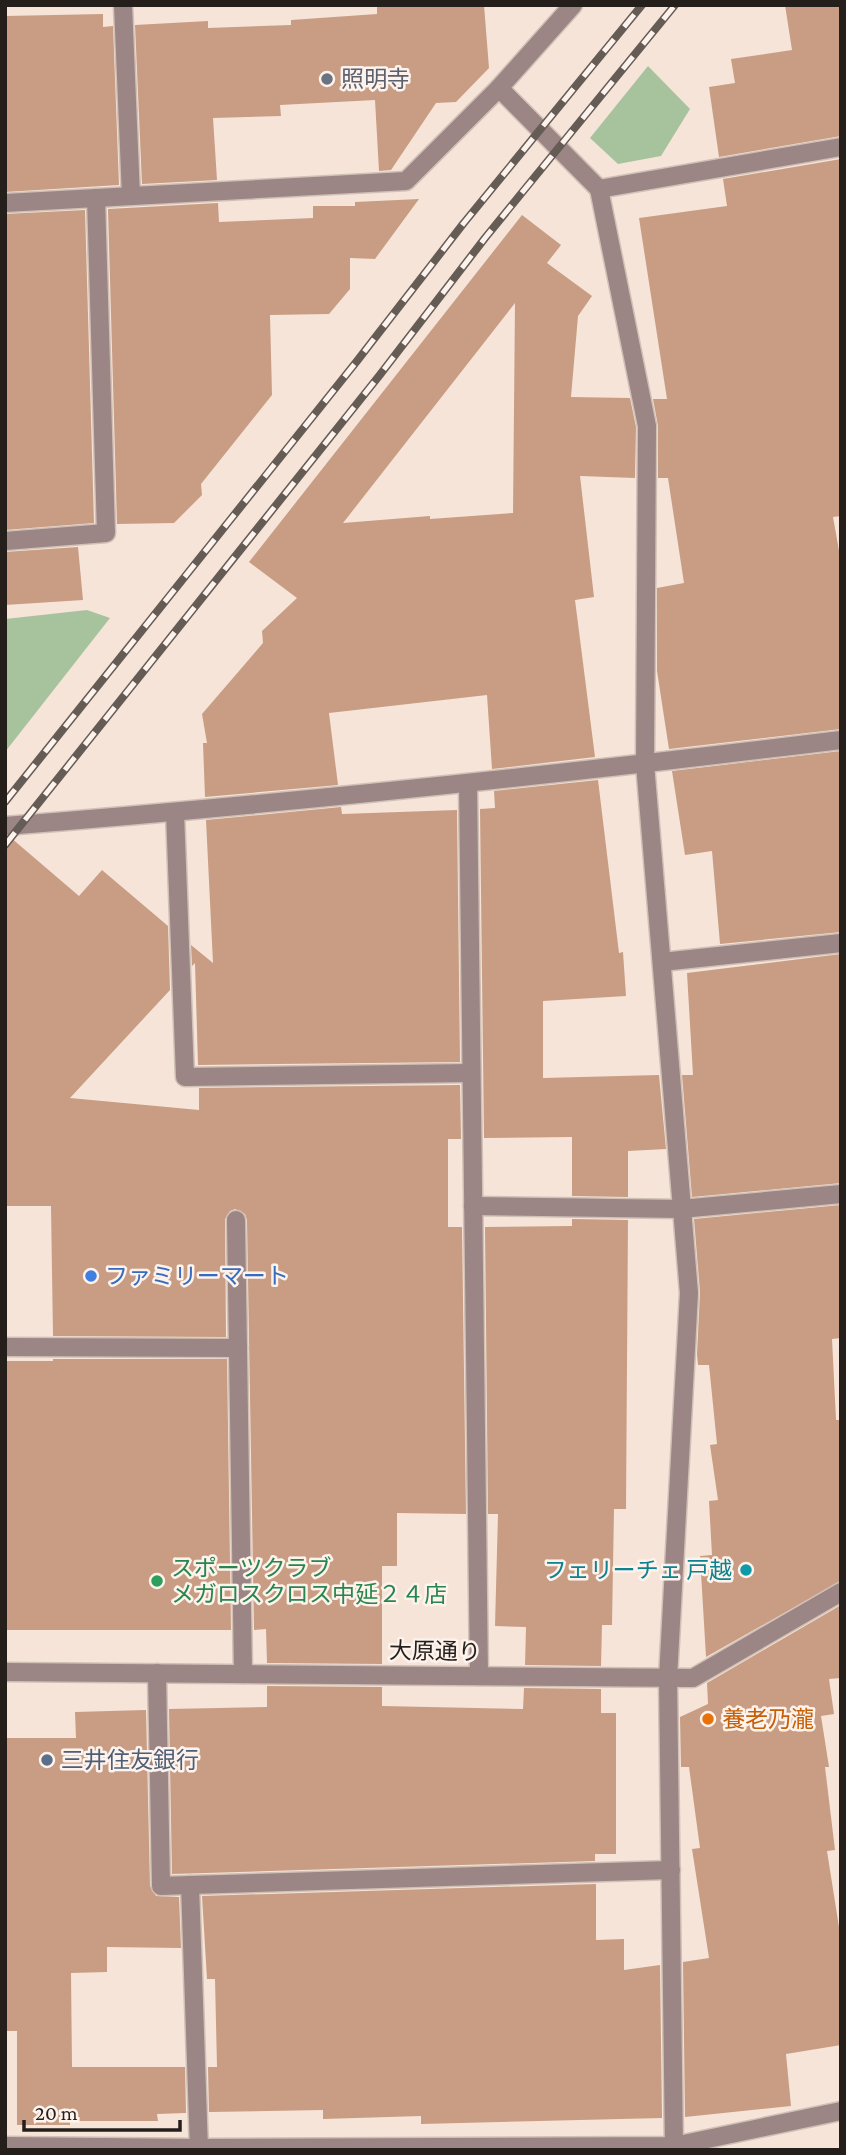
<svg xmlns="http://www.w3.org/2000/svg" width="846" height="2155" font-family="'Crimson Pro','Noto Sans JP',serif">
	<style>
		.green { fill: #a7c39d }
		.building { fill: #c89d83; fill-rule: evenodd }
		.lines { fill: none; stroke-linecap: round; stroke-linejoin: round }
		.service-casing { stroke: #d0c1b7; stroke-width: 21 }
		.minor-casing { stroke: #d0c1b7; stroke-width: 21 }
		.service { stroke: #9c8585; stroke-width: 18 }
		.minor { stroke: #9c8585; stroke-width: 18 }
		.rail-casing { stroke: #665c56; stroke-width: 8 }
		.rail { stroke: #fdf2ec; stroke-width: 5; stroke-dasharray: 16; stroke-linecap: butt }
		.worship-dot { fill: #6b7280; stroke: #fdf2ec; stroke-width: 2.5 }
		.shop-dot { fill: #3f7fe0; stroke: #fdf2ec; stroke-width: 2.5 }
		.culture-dot { fill: #0f9aa8; stroke: #fdf2ec; stroke-width: 2.5 }
		.leisure-dot { fill: #2e9e5b; stroke: #fdf2ec; stroke-width: 2.5 }
		.food-dot { fill: #e8710a; stroke: #fdf2ec; stroke-width: 2.5 }
		.service-dot { fill: #5c6f8a; stroke: #fdf2ec; stroke-width: 2.5 }
		.labels { text-anchor: middle; stroke-width: 5; stroke-linejoin: round; paint-order: stroke }
		.worship-label { font-size: 23px; fill: #5b616d; stroke: #fdf2ec; text-anchor: start }
		.shop-label { font-size: 23px; fill: #366cbe; stroke: #fdf2ec; text-anchor: start }
		.leisure-label { font-size: 23px; fill: #27864d; stroke: #fdf2ec; text-anchor: start }
		.culture-label { font-size: 23px; fill: #0d838f; stroke: #fdf2ec; text-anchor: end }
		.street-label { font-size: 23px; fill: #251f1b; stroke: #fdf2ec }
		.food-label { font-size: 23px; fill: #c56008; stroke: #fdf2ec; text-anchor: start }
		.service-label { font-size: 23px; fill: #4e5e75; stroke: #fdf2ec; text-anchor: start }
	</style>
	<rect width="100%" height="100%" fill="#f6e4d9"/>
	<!-- green -->
	<g class="green">
		<polygon points="648,66 690,109 661,156 618,164 590,138"/>
		<polygon points="87,610 110,618 5,752 5,619"/>
	</g>
	<!-- building -->
	<g class="building">
		<polygon points="410,5 484,5 489,68 456,102 436,103 391,170 379,171 375,100 280,105 281,116 213,118 217,180 142,184 135,25 208,21 208,28 291,25 291,20 377,14 377,7"/>
		<polygon points="785,5 841,5 841,136 719,157 709,87 735,83 731,59 792,50"/>
		<polygon points="103,14 103,27 113,26 119,185 5,192 5,16"/>
		<polygon points="841,159 841,516 833,517 841,562 841,729 669,749 657,671 657,588 684,583 668,478 658,478 658,426 653,399 667,399 639,218 727,206 723,179"/>
		<polygon points="419,199 375,259 350,258 350,289 329,314 270,315 272,395 201,484 202,495 174,523 117,524 108,209 218,203 219,222 313,218 313,206 355,206 355,202"/>
		<polygon points="85,210 94,523 5,530 5,214"/>
		<path d="M 522,215 L 561,245 L 547,263 L 592,296 L 578,316 L 571,397 L 630,398 L 636,427 L 635,478 L 580,476 L 594,597 L 575,600 L 595,757 L 492,769 L 487,695 L 329,713 L 338,785 L 205,797 L 203,743 L 207,743 L 202,714 L 263,643 L 262,631 L 297,598 L 249,562 ZM 515,303 L 513,513 L 430,519 L 430,516 L 343,523 Z"/>
		<polygon points="78,547 83,600 5,605 5,552"/>
		<polygon points="841,751 841,932 720,944 712,851 685,855 672,771"/>
		<polygon points="598,780 619,953 623,952 626,996 543,1001 543,1078 659,1075 666,1149 628,1151 628,1197 572,1196 572,1137 484,1138 480,809 495,808 494,791"/>
		<polygon points="341,807 342,814 457,810 460,1062 198,1065 195,963 192,966 191,945 213,963 206,820"/>
		<polygon points="5,837 10,837 79,896 102,870 168,926 170,990 70,1098 199,1110 199,1088 460,1085 461,1139 448,1139 448,1227 462,1227 466,1514 397,1513 397,1566 382,1566 382,1664 267,1663 266,1629 254,1630 247,1220 245,1214 235,1209 230,1211 225,1219 226,1337 53,1336 51,1206 5,1206"/>
		<polygon points="841,954 841,1183 692,1197 682,1075 693,1075 687,973"/>
		<polygon points="841,1205 841,1338 832,1339 836,1420 841,1420 841,1581 706,1657 700,1556 712,1555 709,1501 718,1500 710,1445 717,1444 709,1365 698,1365 697,1355 700,1292 694,1219"/>
		<polygon points="572,1219 628,1220 626,1509 614,1509 612,1625 602,1625 601,1666 525,1665 526,1627 495,1626 498,1514 488,1514 485,1227 572,1226"/>
		<polygon points="53,1359 227,1359 231,1630 5,1630 5,1361 53,1361"/>
		<polygon points="841,1605 841,1678 829,1679 834,1714 821,1716 829,1767 825,1767 835,1850 827,1851 841,1940 841,2045 786,2054 791,2106 685,2117 683,1962 709,1958 692,1849 700,1848 689,1767 681,1767 680,1717 708,1704 707,1683"/>
		<polygon points="267,1686 382,1687 382,1706 523,1709 524,1688 601,1689 601,1713 616,1713 616,1854 595,1854 595,1861 172,1874 169,1709 267,1707"/>
		<polygon points="146,1710 150,1886 156,1896 179,1897 181,1948 107,1947 107,1972 71,1973 72,2067 185,2067 186,2113 157,2114 158,2121 70,2121 70,2125 17,2125 17,2031 5,2031 5,1738 76,1738 75,1712"/>
		<polygon points="596,1884 596,1940 624,1939 624,1970 660,1965 662,2118 421,2124 421,2116 323,2119 323,2110 209,2112 208,2067 217,2067 215,1979 207,1979 202,1896"/>
	</g>
	<g class="lines">
		<defs>
			<g id="service">
				<polyline points="123,5 131,196"/>
				<polyline points="5,541 106,533 96,198"/>
				<polyline points="468,783 479,1676"/>
				<polyline points="175,813 185,1077 471,1073"/>
				<polyline points="662,962 841,943"/>
				<polyline points="473,1206 681,1209 841,1194"/>
				<polyline points="236,1220 243,1674"/>
				<polyline points="5,1347 238,1348"/>
				<polyline points="157,1673 161,1886 190,1885"/>
				<polyline points="199,2150 190,1885 671,1870"/>
			</g>
			<g id="minor">
				<polyline points="499,88 599,189 841,147"/>
				<polyline points="599,189 647,426 645,764 689,1293 668,1678 674,2150"/>
				<polyline points="5,203 406,181 499,88 573,5"/>
				<path d="M 5,826 C 284,804 563,774 841,740"/>
				<polyline points="5,1672 693,1678 841,1592"/>
				<polyline points="5,2146 199,2148 674,2146 841,2111"/>
			</g>
		</defs>
		<!-- service casing -->
		<use href="#service" class="service-casing"/>
		<!-- minor casing -->
		<use href="#minor" class="minor-casing"/>
		<!-- service -->
		<use href="#service" class="service"/>
		<!-- minor -->
		<use href="#minor" class="minor"/>
		<defs>
			<g id="rail">
				<polyline points="5,802 357,361 463,224 642,5"/>
				<polyline points="5,845 379,376 485,238 675,5"/>
			</g>
		</defs>
		<!-- rail casing -->
		<use href="#rail" class="rail-casing"/>
		<!-- rail -->
		<use href="#rail" class="rail"/>
	</g>
	<!-- markers -->
	<circle class="worship-dot" cx="327" cy="79" r="7"/>
	<circle class="shop-dot" cx="91" cy="1276" r="7"/>
	<circle class="culture-dot" cx="746" cy="1570" r="7"/>
	<circle class="leisure-dot" cx="157" cy="1581" r="7"/>
	<circle class="food-dot" cx="708" cy="1719" r="7"/>
	<circle class="service-dot" cx="47" cy="1760" r="7"/>
	<g class="labels">
		<!-- worship labels -->
		<g class="worship-label">
			<text x="341" y="87">照明寺</text>
		</g>
		<!-- shop labels -->
		<g class="shop-label">
			<text x="105" y="1284">ファミリーマート</text>
		</g>
		<!-- leisure labels -->
		<g class="leisure-label">
			<text x="171" y="1576">スポーツクラブ<tspan x="171" dy="26">メガロスクロス中延２４店</tspan></text>
		</g>
		<!-- culture labels -->
		<g class="culture-label">
			<text x="732" y="1578">フェリーチェ 戸越</text>
		</g>
		<!-- street labels -->
		<g class="street-label">
			<text transform="translate(435 1651) rotate(1)" y="8">大原通り</text>
		</g>
		<!-- food labels -->
		<g class="food-label">
			<text x="722" y="1727">養老乃瀧</text>
		</g>
		<!-- service labels -->
		<g class="service-label">
			<text x="61" y="1768">三井住友銀行</text>
		</g>
	</g>
	<!-- border -->
	<rect width="846" height="2155" fill="none" stroke="#251f1b" stroke-width="14"/>
	<!-- scale -->
	<path d="M24 2120v10h156v-10" fill="none" stroke="#251f1b" stroke-width="3.5"/>
	<text x="35" y="2120" font-size="21" fill="#251f1b" stroke="#fdf2ec" stroke-width="5" paint-order="stroke">20 m</text>
</svg>
